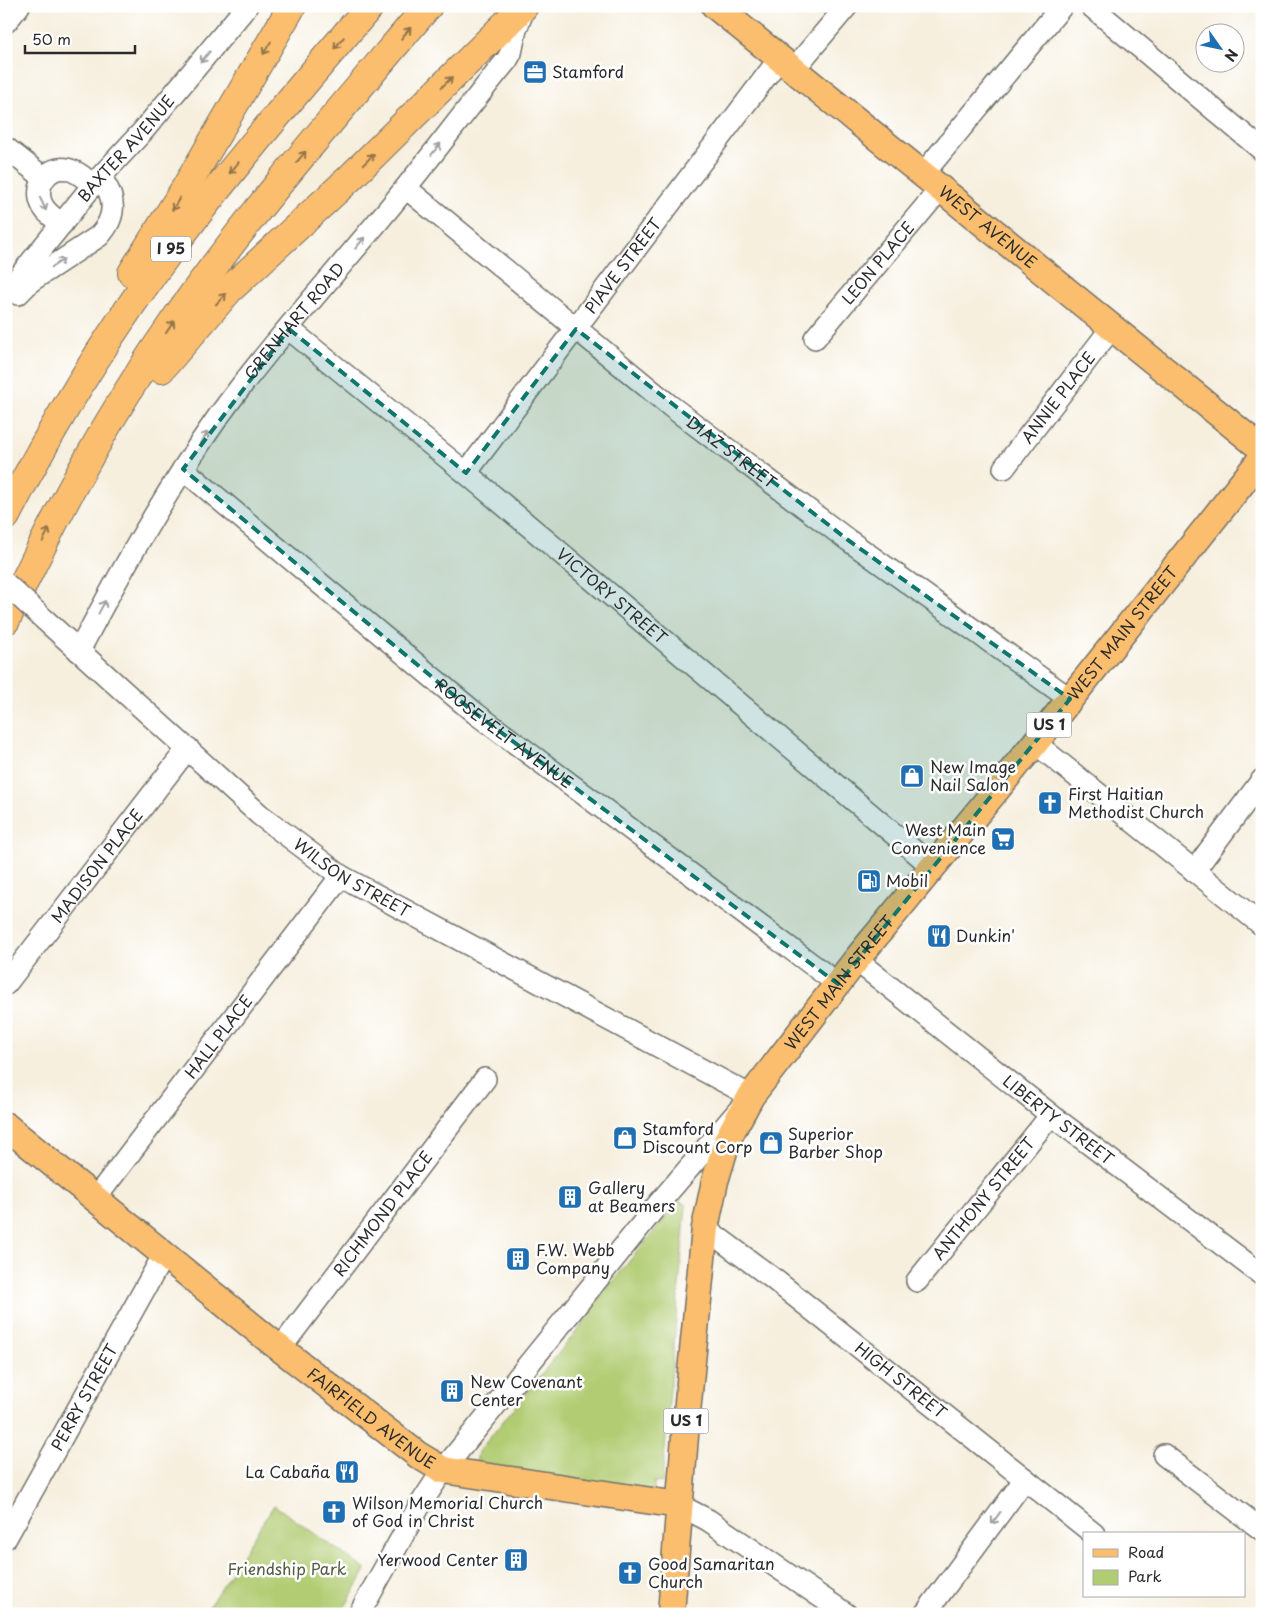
<svg xmlns="http://www.w3.org/2000/svg" width="1268" height="1620" font-family="'Playpen Sans',sans-serif">
	<style>
		.green { fill: #b1cc72; stroke: #6e7c4e }
		.lines { fill: none; stroke-linecap: round; stroke-linejoin: round }
		.minor-casing { stroke: #72706a; stroke-width: 24 }
		.major-casing { stroke: #72706a; stroke-width: 29 }
		.highway-casing { stroke: #72706a; stroke-width: 30 }
		.minor { stroke: #fff; stroke-width: 21 }
		.major { stroke: #fbbe6e; stroke-width: 26 }
		.highway { stroke: #fbbe6e; stroke-width: 28 }
		.minor-bridge-casing { stroke: #72706a; stroke-width: 24; stroke-linecap: butt }
		.minor-bridge { stroke: #fff; stroke-width: 21 }
		.oneway { stroke: #93744c }
		.oneway2 { stroke: #a0a0a0 }
		.marked { fill: #0f766e; fill-opacity: 0.2; stroke: #0f766e; stroke-width: 4; stroke-dasharray: 10 6; stroke-linejoin: round }
		.labels { text-anchor: middle; stroke-width: 5; stroke-linejoin: round; paint-order: stroke }
		.shield { fill: #fff; stroke: #6b6b6b; stroke-width: 1 }
		.shield-label { font-size: 15px; font-weight: bold; fill: #2b2b2b }
		.poi-label { font-size: 16px; fill: #2b2b2b; stroke: #fff; text-anchor: start }
		.street-label { font-size: 16px; fill: #2b2b2b; stroke: #fff }
		.park-label { font-size: 16px; fill: #535b40; stroke: #fff }
	</style>
	<rect width="100%" height="100%" fill="#fff"/>
	<filter id="ink" filterUnits="userSpaceOnUse"><feTurbulence type="fractalNoise" baseFrequency=".02" numOctaves="2"/><feDisplacementMap in="SourceGraphic" scale="10" xChannelSelector="R" yChannelSelector="G"/><feConvolveMatrix kernelMatrix="1 2 1 2 8 2 1 2 1" color-interpolation-filters="sRGB"/></filter>
	<filter id="wash" filterUnits="userSpaceOnUse"><feTurbulence type="fractalNoise" baseFrequency=".0096" numOctaves="4" result="noise"/><feDisplacementMap in="SourceGraphic" scale="20" xChannelSelector="R" yChannelSelector="G"/><feGaussianBlur stdDeviation="1.12" result="paint"/><feColorMatrix in="noise" values="0 0 0 0 0 0 0 0 0 0 0 0 0 0 0 0 0 1.4 0 .05"/><feComposite in="paint" operator="in"/></filter>
	<g filter="url(#wash)">
		<rect width="100%" height="100%" fill="#f6efde"/>
		<!-- green -->
		<g class="green">
			<polygon points="679,1201 686,1205 662,1483 654,1482 654,1491 476,1465 478,1452 593,1311 590,1309"/>
			<polygon points="274,1505 366,1570 341,1614 204,1614"/>
		</g>
	</g>
	<g filter="url(#ink)">
		<g class="lines">
			<defs>
				<g id="minor">
					<polyline points="1091,6 1262,150"/>
					<polyline points="6,22 19,6"/>
					<polyline points="794,69 847,6"/>
					<polyline points="6,148 44,178"/>
					<polyline points="923,174 1062,6"/>
					<path id="s1" d="M 406,188 L 669,405 L 848,540 L 1070,699"/>
					<path d="M 62,224 C 54,218 44,212 41,202 C 35,186 48,165 67,169 C 77,171 85,178 93,185"/>
					<path id="s2" d="M 6,293 L 93,185 L 143,131 L 247,6"/>
					<path d="M 18,294 L 31,281 L 99,236 C 116,218 117,198 101,179"/>
					<path id="s3" d="M 289,329 L 466,473 L 933,867"/>
					<path id="s4" d="M 815,338 L 941,188"/>
					<path id="s5" d="M 1004,468 L 1113,326"/>
					<path id="s6" d="M 183,469 L 475,713 L 838,984"/>
					<path id="s7" d="M 466,473 L 780,58"/>
					<path id="s8" d="M 45,620 L 260,815 L 341,876 L 751,1096 L 659,1203 L 443,1470 L 420,1505 L 359,1614"/>
					<path id="s9" d="M 79,651 C 121,570 166,491 218,417 C 268,348 326,284 380,219 C 424,167 464,112 507,60 L 511,53 L 516,29 L 525,7"/>
					<polyline points="1035,743 1262,925"/>
					<polyline points="1194,871 1262,780"/>
					<path id="s10" d="M 856,960 L 1051,1115 L 1262,1275"/>
					<path id="s11" d="M 6,984 L 188,748"/>
					<path id="s12" d="M 95,1199 L 341,876"/>
					<path id="s13" d="M 705,1228 L 771,1277 L 1094,1534"/>
					<path id="s14" d="M 917,1281 L 1051,1115"/>
					<path id="s15" d="M 280,1349 L 485,1079"/>
					<polyline points="1164,1455 1262,1530"/>
					<polyline points="679,1505 708,1520 846,1614"/>
					<path id="s16" d="M 6,1538 L 163,1256"/>
					<polyline points="925,1614 1025,1479"/>
				</g>
				<g id="major">
					<path id="s17" d="M 715,6 L 1262,449"/>
					<path id="s18" d="M 6,1126 L 269,1340 L 418,1455 L 443,1470 L 679,1505"/>
					<path id="s19" d="M 671,1614 L 686,1423 L 705,1228 L 715,1181 L 728,1138 L 751,1096 L 856,960 L 1035,743 L 1262,458"/>
				</g>
				<g id="highway">
					<polyline points="132,273 186,187 292,6"/>
					<polyline points="161,369 229,290 350,178 524,6"/>
					<path d="M 6,516 C 60,410 124,309 196,216 C 252,144 311,75 370,6"/>
					<path d="M 6,620 C 55,516 108,415 174,321 C 252,210 341,109 428,6"/>
				</g>
			</defs>
			<!-- minor casing -->
			<use href="#minor" class="minor-casing"/>
			<!-- major casing -->
			<use href="#major" class="major-casing"/>
			<!-- highway casing -->
			<use href="#highway" class="highway-casing"/>
			<!-- minor -->
			<use href="#minor" class="minor"/>
			<!-- major -->
			<use href="#major" class="major"/>
			<!-- highway -->
			<use href="#highway" class="highway"/>
			<defs>
				<polyline id="minor-bridge" points="6,584 45,620"/>
			</defs>
			<!-- minor-bridge casing -->
			<use href="#minor-bridge" class="minor-bridge-casing"/>
			<!-- minor-bridge -->
			<use href="#minor-bridge" class="minor-bridge"/>
		</g>
		<!-- one-way arrows -->
		<defs><path id="oneway-shaft" d="M-6 0H5M1.5-3L5.5 0L1.5 3" fill="none" stroke-width="1.6" stroke-linecap="round" stroke-linejoin="round" transform="scale(1.25)"/></defs>
		<g class="oneway">
			<use href="#oneway-shaft" transform="translate(406 33) rotate(-50)"/>
			<use href="#oneway-shaft" transform="translate(339 43) rotate(130)"/>
			<use href="#oneway-shaft" transform="translate(267 48) rotate(121)"/>
			<use href="#oneway-shaft" transform="translate(447 82) rotate(-44)"/>
			<use href="#oneway-shaft" transform="translate(301 157) rotate(-50)"/>
			<use href="#oneway-shaft" transform="translate(369 159) rotate(-45)"/>
			<use href="#oneway-shaft" transform="translate(234 168) rotate(129)"/>
			<use href="#oneway-shaft" transform="translate(176 204) rotate(121)"/>
			<use href="#oneway-shaft" transform="translate(221 299) rotate(-47)"/>
			<use href="#oneway-shaft" transform="translate(170 327) rotate(-56)"/>
			<use href="#oneway-shaft" transform="translate(46 535) rotate(-63)"/>
		</g>
		<g class="oneway2">
			<use href="#oneway-shaft" transform="translate(205 57) rotate(130)"/>
			<use href="#oneway-shaft" transform="translate(436 149) rotate(-52)"/>
			<use href="#oneway-shaft" transform="translate(43 204) rotate(64)"/>
			<use href="#oneway-shaft" transform="translate(360 243) rotate(-50)"/>
			<use href="#oneway-shaft" transform="translate(58 263) rotate(-33)"/>
			<use href="#oneway-shaft" transform="translate(204 438) rotate(-56)"/>
			<use href="#oneway-shaft" transform="translate(102 607) rotate(-62)"/>
			<use href="#oneway-shaft" transform="translate(996 1518) rotate(126)"/>
		</g>
	</g>
	<!-- marked area -->
	<path class="marked" d="M 289,329 L 466,473 L 576,329 L 848,540 L 1070,699 L 838,984 L 475,713 L 183,469 Z"/>
	<!-- icons -->
	<defs>
		<symbol id="office-square" viewBox="-11 -11 22 22"><rect x="-9" y="-9" width="18" height="18" rx="4" fill="#1f6fb2" stroke="#fff"/><path d="M-6-3h4V-5.5h4V-3h4V5H-6ZM-1-4.5V-3h2v-1.5ZM-6 0V1H6V0Z" fill="#fff"/></symbol>
		<symbol id="shop-square" viewBox="-11 -11 22 22"><rect x="-9" y="-9" width="18" height="18" rx="4" fill="#1f6fb2" stroke="#fff"/><path d="M-5-2.5h2.3a2.7 3.5 0 0 1 5.4 0H5L5.5 6h-11ZM-1.5-2.5h3a1.5 2.3 0 0 0-3 0Z" fill="#fff"/></symbol>
		<symbol id="church-square" viewBox="-11 -11 22 22"><rect x="-9" y="-9" width="18" height="18" rx="4" fill="#1f6fb2" stroke="#fff"/><path d="M-1.2-6h2.4v3.5h3.3v2.4h-3.3V6h-2.4V-.1h-3.3v-2.4h3.3Z" fill="#fff"/></symbol>
		<symbol id="supermarket-square" viewBox="-11 -11 22 22"><rect x="-9" y="-9" width="18" height="18" rx="4" fill="#1f6fb2" stroke="#fff"/><path d="M-6-5.5h2.5l.6 2H6L4.5 2H-2.5L-4.4-4H-6ZM-1.5 3.2a1.3 1.3 0 1 0 .1 0ZM3 3.2a1.3 1.3 0 1 0 .1 0Z" fill="#fff"/></symbol>
		<symbol id="fuel-square" viewBox="-11 -11 22 22"><rect x="-9" y="-9" width="18" height="18" rx="4" fill="#1f6fb2" stroke="#fff"/><path d="M-5.5-6h7V0h2V4h1.3V-2.5L3-4.5l.8-.8L6-3V5H2.5V1h-1V6h-7ZM-4.2-4.7v3.2H.2V-4.7Z" fill="#fff"/></symbol>
		<symbol id="restaurant-square" viewBox="-11 -11 22 22"><rect x="-9" y="-9" width="18" height="18" rx="4" fill="#1f6fb2" stroke="#fff"/><path d="M-5-6h1v4h1v-4h1v4h1v-4h1v5L-1.5 .5V6h-2V.5L-5-1ZM5-6V6H3V1.5H1.5Q1.5-4 5-6Z" fill="#fff"/></symbol>
		<symbol id="building-square" viewBox="-11 -11 22 22"><rect x="-9" y="-9" width="18" height="18" rx="4" fill="#1f6fb2" stroke="#fff"/><path d="M-4-6H4V6H1V3H-1V6H-4ZM-2.5-4.3h1.7v1.8h-1.7ZM.8-4.3h1.7v1.8H.8ZM-2.5-1h1.7V.8h-1.7ZM.8-1h1.7V.8H.8Z" fill="#fff"/></symbol>
	</defs>
	<g fill-rule="evenodd">
		<use href="#office-square" x="521" y="58" width="28" height="28"/>
		<use href="#shop-square" x="898" y="762" width="28" height="28"/>
		<use href="#church-square" x="1036" y="789" width="28" height="28"/>
		<use href="#supermarket-square" x="989" y="825" width="28" height="28"/>
		<use href="#fuel-square" x="855" y="867" width="28" height="28"/>
		<use href="#restaurant-square" x="925" y="922" width="28" height="28"/>
		<use href="#shop-square" x="611" y="1124" width="28" height="28"/>
		<use href="#shop-square" x="757" y="1129" width="28" height="28"/>
		<use href="#building-square" x="556" y="1183" width="28" height="28"/>
		<use href="#building-square" x="504" y="1245" width="28" height="28"/>
		<use href="#building-square" x="438" y="1377" width="28" height="28"/>
		<use href="#restaurant-square" x="333" y="1458" width="28" height="28"/>
		<use href="#church-square" x="320" y="1498" width="28" height="28"/>
		<use href="#building-square" x="502" y="1546" width="28" height="28"/>
		<use href="#church-square" x="616" y="1559" width="28" height="28"/>
	</g>
	<g class="labels">
		<!-- shield labels -->
		<g class="shield">
			<rect x="151" y="236.5" width="40" height="25" rx="4"/>
			<rect x="1026.5" y="712.5" width="45" height="25" rx="4"/>
			<rect x="663.5" y="1408.5" width="45" height="25" rx="4"/>
		</g>
		<g class="shield-label">
			<text x="171" y="254">I 95</text>
			<text x="1049" y="730">US 1</text>
			<text x="686" y="1426">US 1</text>
		</g>
		<!-- poi labels -->
		<g class="poi-label">
			<text x="552" y="78">Stamford</text>
			<text x="930" y="773">New Image<tspan x="930" dy="18">Nail Salon</tspan></text>
			<text x="1068" y="800">First Haitian<tspan x="1068" dy="18">Methodist Church</tspan></text>
			<text x="986" y="836" text-anchor="end">West Main<tspan x="986" dy="18">Convenience</tspan></text>
			<text x="886" y="887">Mobil</text>
			<text x="956" y="942">Dunkin'</text>
			<text x="642" y="1135">Stamford<tspan x="642" dy="18">Discount Corp</tspan></text>
			<text x="788" y="1140">Superior<tspan x="788" dy="18">Barber Shop</tspan></text>
			<text x="588" y="1194">Gallery<tspan x="588" dy="18">at Beamers</tspan></text>
			<text x="536" y="1256">F.W. Webb<tspan x="536" dy="18">Company</tspan></text>
			<text x="470" y="1388">New Covenant<tspan x="470" dy="18">Center</tspan></text>
			<text x="330" y="1478" text-anchor="end">La Cabaña</text>
			<text x="352" y="1509">Wilson Memorial Church<tspan x="352" dy="18">of God in Christ</tspan></text>
			<text x="498" y="1566" text-anchor="end">Yerwood Center</text>
			<text x="648" y="1570">Good Samaritan<tspan x="648" dy="18">Church</tspan></text>
		</g>
		<!-- street labels -->
		<g class="street-label">
			<text dy="6" stroke="none"><textPath href="#s2" startOffset="188">BAXTER AVENUE</textPath></text>
			<text dy="6" stroke="none"><textPath href="#s17" startOffset="351">WEST AVENUE</textPath></text>
			<text dy="6" stroke="none"><textPath href="#s4" startOffset="98">LEON PLACE</textPath></text>
			<text dy="6" stroke="none"><textPath href="#s7" startOffset="260">PIAVE STREET</textPath></text>
			<text dy="6" stroke="none"><textPath href="#s9" startOffset="395">GRENHART ROAD</textPath></text>
			<text dy="6" stroke="none"><textPath href="#s5" startOffset="89">ANNIE PLACE</textPath></text>
			<text dy="6" stroke="none"><textPath href="#s1" startOffset="419">DIAZ STREET</textPath></text>
			<text dy="6" stroke="none"><textPath href="#s3" startOffset="419">VICTORY STREET</textPath></text>
			<text dy="6" stroke="none"><textPath href="#s19" startOffset="1122">WEST MAIN STREET</textPath></text>
			<text dy="6" stroke="none"><textPath href="#s6" startOffset="416">ROOSEVELT AVENUE</textPath></text>
			<text dy="6" stroke="none"><textPath href="#s11" startOffset="149">MADISON PLACE</textPath></text>
			<text dy="6" stroke="none"><textPath href="#s8" startOffset="402">WILSON STREET</textPath></text>
			<text dy="6" stroke="none"><textPath href="#s19" startOffset="672">WEST MAIN STREET</textPath></text>
			<text dy="6" stroke="none"><textPath href="#s12" startOffset="204">HALL PLACE</textPath></text>
			<text dy="6" stroke="none"><textPath href="#s10" startOffset="258">LIBERTY STREET</textPath></text>
			<text dy="6" stroke="none"><textPath href="#s14" startOffset="106">ANTHONY STREET</textPath></text>
			<text dy="6" stroke="none"><textPath href="#s15" startOffset="170">RICHMOND PLACE</textPath></text>
			<text dy="6" stroke="none"><textPath href="#s13" startOffset="248">HIGH STREET</textPath></text>
			<text dy="6" stroke="none"><textPath href="#s16" startOffset="161">PERRY STREET</textPath></text>
			<text dy="6" stroke="none"><textPath href="#s18" startOffset="468">FAIRFIELD AVENUE</textPath></text>
		</g>
		<!-- park labels -->
		<g class="park-label">
			<text x="287" y="1575">Friendship Park</text>
		</g>
	</g>
	<!-- margin -->
	<rect width="1268" height="1620" fill="none" stroke="#fff" stroke-width="25"/>
	<!-- legend -->
	<rect x="1083" y="1532" width="162" height="65" fill="#ffffff" stroke="#aaaaaa"/>
	<rect x="1093" y="1549" width="25" height="8" fill="#fbbe6e" stroke="#aaaaaa"/>
	<text x="1128" y="1558" font-size="15" fill="#2b2b2b">Road</text>
	<rect x="1093" y="1570" width="25" height="15" fill="#b1cc72" stroke="#aaaaaa"/>
	<text x="1128" y="1582" font-size="15" fill="#2b2b2b">Park</text>
	<!-- north arrow -->
	<g transform="translate(1220 48) rotate(123)"><circle r="24" fill="#ffffff" stroke="#aaaaaa"/>
	<path d="M0-4L9 19L0 12L-9 19Z" fill="#1f6fb2"/>
	<text y="-8" font-size="14" font-weight="bold" text-anchor="middle" fill="#2b2b2b">N</text>
	</g>
	<!-- scale -->
	<path d="M25 45v8h110v-8" fill="none" stroke="#2b2b2b" stroke-width="2.5"/>
	<text x="32" y="45" font-size="15" fill="#2b2b2b" stroke="#ffffff" stroke-width="4" paint-order="stroke">50 m</text>
</svg>
